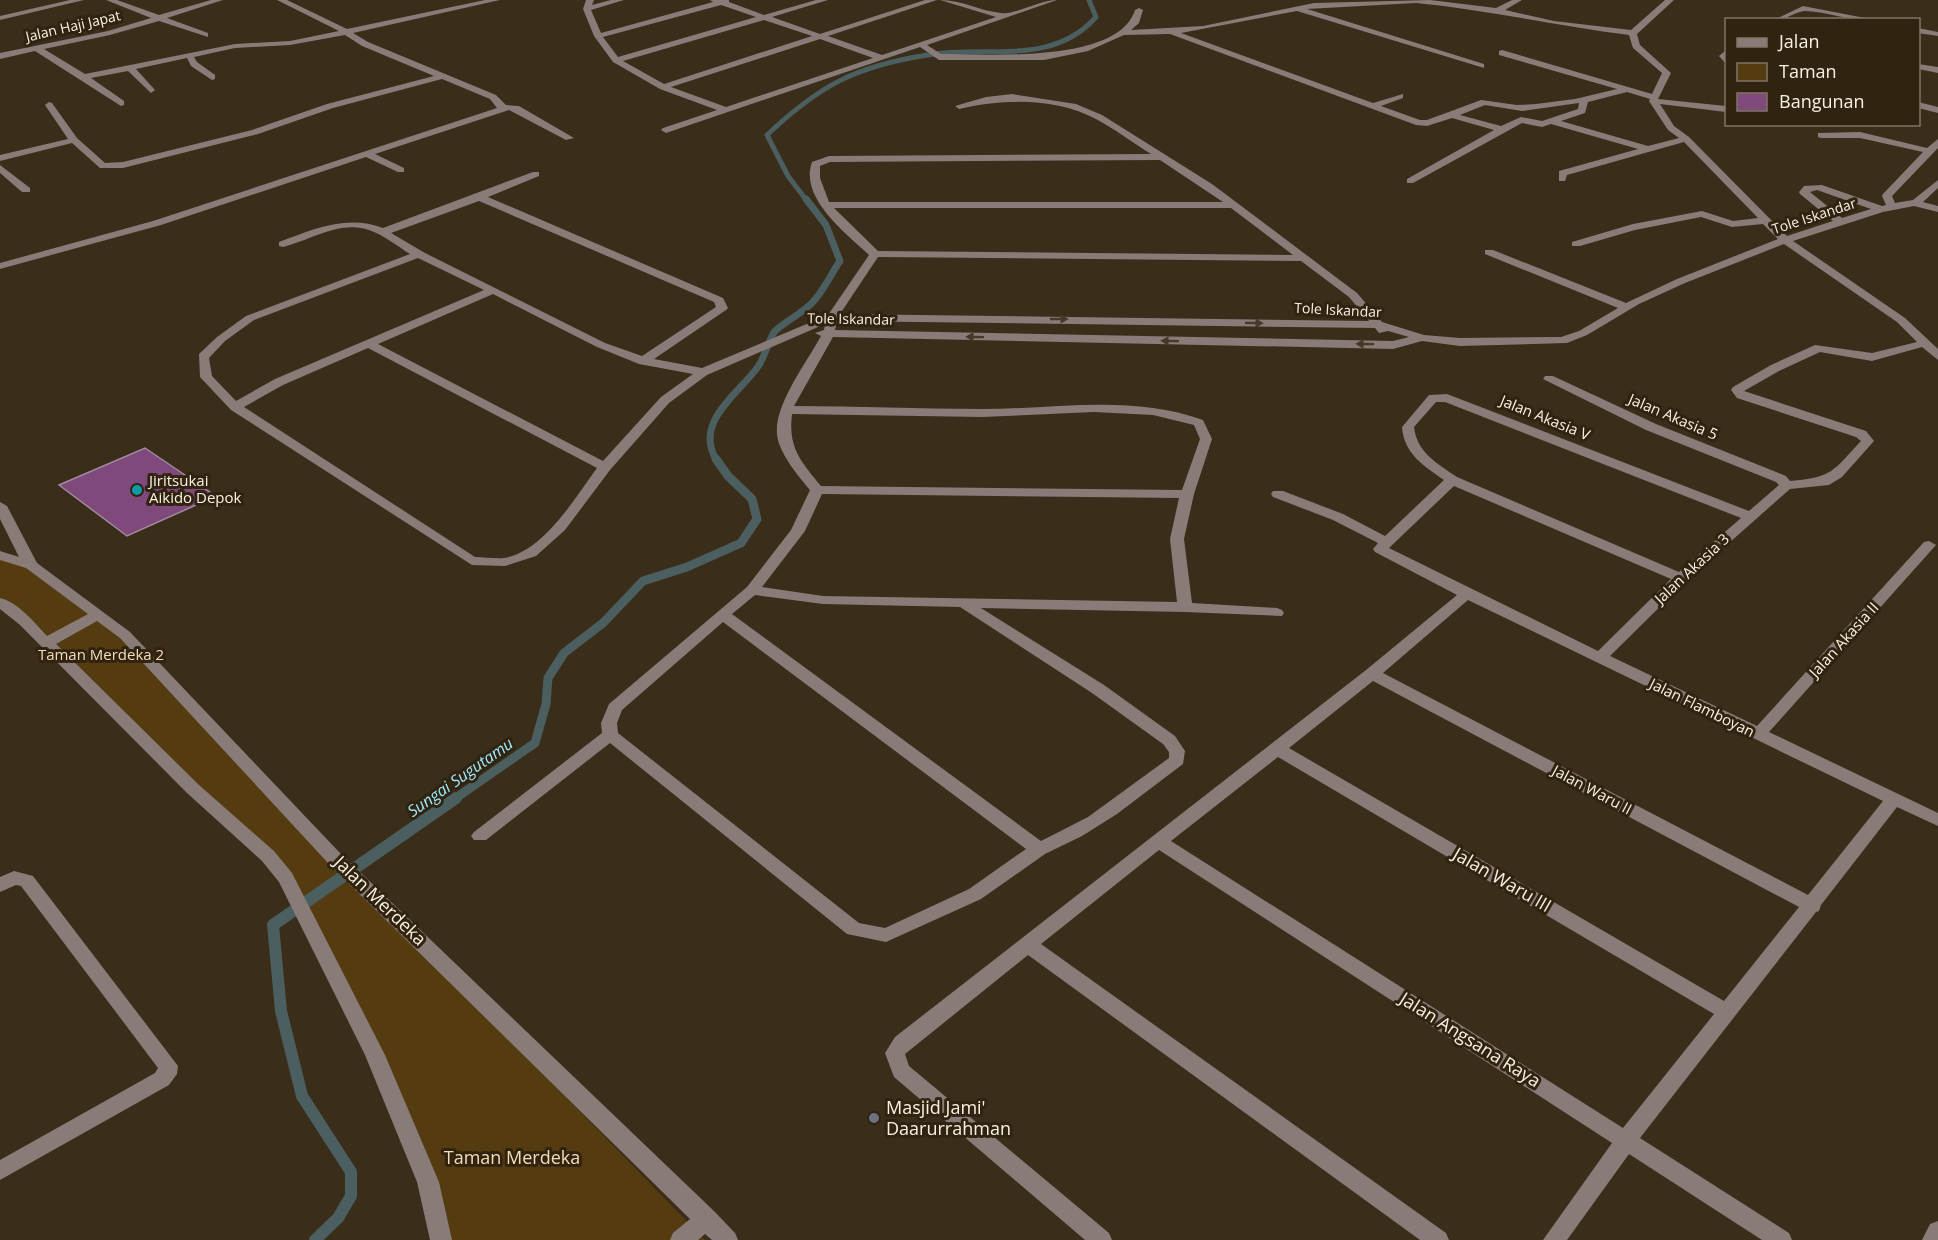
<svg xmlns="http://www.w3.org/2000/svg" width="1938" height="1240" font-family="'Open Sans',sans-serif">
	<style>
		.green { fill: #543b10 }
		.lines { fill: none; stroke-linecap: round; stroke-linejoin: round }
		.stream-far3 { stroke: #4b5e60; stroke-width: 5 }
		.stream-far2 { stroke: #4b5e60; stroke-width: 7 }
		.stream-far1 { stroke: #4b5e60; stroke-width: 9 }
		.stream { stroke: #4b5e60; stroke-width: 12 }
		.building { fill: #7f497c; stroke: #a08b9f; stroke-width: 1.5 }
		.minor { fill: #887b78; fill-rule: evenodd }
		.oneway { fill: #463929 }
		.culture-dot { fill: #0f9aa8; stroke: #30230f; stroke-width: 2 }
		.worship-dot { fill: #6b7280; stroke: #30230f; stroke-width: 2 }
		.labels { text-anchor: middle; stroke-width: 6; stroke-linejoin: round; paint-order: stroke }
		.far-street-label { font-size: 14px; fill: #f9f0e4; stroke: #30230f }
		.street-label { font-size: 15px; fill: #f9f0e4; stroke: #30230f }
		.poi-label { font-size: 15px; fill: #f9f0e4; stroke: #30230f; text-anchor: start }
		.park-label { font-size: 15px; fill: #f6ddba; stroke: #30230f }
		.water-label { font-size: 16px; font-style: italic; fill: #9de9fd; stroke: #30230f }
		.near-street-label { font-size: 18px; fill: #f9f0e4; stroke: #30230f }
		.near-poi-label { font-size: 18px; fill: #f9f0e4; stroke: #30230f; text-anchor: start }
		.near-park-label { font-size: 18px; fill: #f6ddba; stroke: #30230f }
	</style>
	<rect width="100%" height="100%" fill="#3a2d19"/>
	<!-- green -->
	<polygon class="green" points="0,555 31,565 125,635 334,858 705,1240 449,1240 286,878 0,604"/>
	<g class="lines">
		<!-- stream-far3 -->
		<path class="stream-far3" d="M 807,201 L 788,176 L 767,135 C 820,85 856,66 928,55 C 986,45 1052,67 1096,17 L 1089,0"/>
		<!-- stream-far2 -->
		<path class="stream-far2" d="M 717,461 C 693,423 737,395 757,368 C 765,358 770,336 775,331 C 786,321 801,314 812,303 C 823,292 831,274 840,261 L 826,225 L 806,199"/>
		<!-- stream-far1 -->
		<polyline class="stream-far1" points="453,800 535,743 546,704 548,678 564,653 603,623 643,581 687,567 741,543 757,519 752,499 728,476 716,459"/>
		<!-- stream -->
		<polyline class="stream" points="315,1240 338,1218 351,1196 351,1172 302,1096 281,1011 273,925 456,798"/>
	</g>
	<!-- building -->
	<polygon class="building" points="145,448 216,496 127,536 59,485"/>
	<g class="lines">
		<!-- minor -->
		<g class="minor">
			<polygon points="70,0 84,0 0,20 0,16"/>
			<polygon points="106,0 117,0 159,15 211,0 223,0 167,18 208,33 208,37 159,21 110,35 44,49 85,74 235,44 290,41 339,31 277,0 287,0 347,29 485,0 500,0 353,33 368,42 496,95 506,105 519,106 574,138 566,140 509,110 375,154 404,168 404,172 398,172 366,157 161,225 0,269 0,263 153,221 497,108 490,99 442,79 333,108 258,134 123,168 100,168 72,143 0,161 0,155 68,139 45,105 49,102 52,103 77,138 105,163 123,162 252,130 327,104 434,76 362,46 345,35 290,45 235,48 194,57 197,62 215,75 215,79 212,80 191,66 187,58 136,69 155,90 151,93 128,71 91,78 124,101 124,105 121,106 35,51 0,59 0,53 108,31 151,18"/>
			<path d="M 586,0 L 594,0 L 592,5 L 611,0 L 624,0 L 591,10 L 601,33 L 713,2 L 710,0 L 729,0 L 729,2 L 764,15 L 816,0 L 828,0 L 772,17 L 820,34 L 925,0 L 937,0 L 828,36 L 882,55 L 996,17 L 940,0 C 962,0 980,11 1001,13 C 1016,15 1039,0 1057,0 L 927,45 L 941,54 C 987,54 1118,64 1135,10 L 1139,8 L 1143,10 L 1139,23 L 1131,30 L 1203,26 L 1314,3 L 1430,0 L 1496,8 L 1512,0 L 1522,0 L 1505,10 L 1554,21 L 1631,30 L 1665,0 L 1674,0 L 1637,34 L 1640,45 L 1671,73 L 1658,99 L 1726,106 L 1726,112 L 1660,104 L 1674,126 L 1689,137 L 1787,236 L 1833,221 L 1800,194 L 1799,192 L 1804,186 L 1822,185 L 1882,206 L 1886,205 L 1882,196 L 1883,194 L 1923,152 L 1860,138 L 1821,138 L 1818,137 L 1818,133 L 1860,132 L 1927,148 L 1938,139 L 1938,148 L 1892,196 L 1895,203 L 1913,200 L 1938,180 L 1938,188 L 1923,202 L 1938,206 L 1938,212 L 1914,206 L 1883,212 L 1793,241 L 1905,318 L 1938,349 L 1938,360 L 1922,347 L 1872,361 L 1820,352 L 1779,371 L 1744,391 L 1866,431 L 1874,441 L 1842,477 L 1829,485 L 1790,489 L 1686,581 L 1610,656 L 1757,726 L 1924,542 L 1929,541 L 1936,545 L 1769,732 L 1938,813 L 1938,826 L 1897,807 L 1821,905 L 1819,911 L 1816,912 L 1640,1138 L 1789,1233 L 1792,1240 L 1762,1240 L 1629,1154 L 1567,1240 L 1543,1240 L 1612,1143 L 1159,850 L 1041,944 L 1446,1233 L 1449,1240 L 1420,1240 L 1028,955 L 905,1054 L 909,1066 L 1109,1233 L 1112,1240 L 1085,1240 L 894,1077 L 885,1053 L 895,1037 L 1366,670 L 1457,595 L 1375,552 L 1373,549 L 1378,543 L 1333,520 L 1273,497 L 1271,494 L 1273,491 L 1283,491 L 1343,514 L 1385,536 L 1444,480 C 1424,466 1404,454 1402,427 L 1429,395 L 1447,394 L 1749,511 L 1779,485 L 1776,482 L 1646,430 L 1543,379 L 1545,376 L 1553,376 L 1656,424 L 1786,476 L 1790,481 C 1833,477 1832,472 1861,441 L 1856,437 L 1737,398 L 1731,390 L 1733,387 L 1771,365 L 1815,345 L 1872,353 L 1917,342 L 1897,322 L 1784,244 L 1685,283 L 1639,304 L 1587,335 L 1567,343 L 1460,346 L 1422,341 L 1393,349 L 833,337 L 794,406 C 857,406 919,409 982,409 C 1056,409 1132,394 1203,420 L 1212,439 L 1194,494 L 1184,539 L 1192,603 L 1277,608 L 1282,610 L 1284,613 L 1282,616 L 1185,612 L 981,608 L 1104,685 L 1175,736 L 1185,751 L 1183,764 L 1117,814 L 1082,836 L 1045,854 L 981,899 L 886,942 L 847,934 L 610,743 L 486,840 L 474,840 L 471,836 L 474,832 L 602,733 L 601,723 L 609,704 L 747,587 L 791,530 L 810,490 C 799,477 778,452 777,434 C 774,405 807,362 821,336 L 815,333 L 824,330 L 825,324 L 707,375 L 669,403 L 610,470 L 565,530 L 536,556 L 505,566 L 472,565 L 231,410 L 200,377 L 199,354 L 217,337 L 246,316 L 410,254 C 397,246 384,235 369,230 C 340,220 311,240 283,247 L 279,246 L 279,242 C 313,229 348,214 383,228 L 533,172 L 539,172 L 539,176 L 488,197 L 723,298 L 728,308 L 726,310 L 654,359 L 702,368 L 828,315 L 869,255 C 846,233 799,198 812,162 L 829,156 L 1151,154 C 1133,143 1115,129 1096,119 C 1054,97 1003,99 959,109 L 955,106 L 986,97 L 1012,94 L 1076,104 L 1102,115 L 1212,184 L 1357,293 L 1382,322 L 1424,335 L 1460,338 L 1561,337 L 1579,331 L 1618,308 L 1485,254 L 1485,250 L 1493,250 L 1626,303 L 1677,279 L 1778,239 L 1763,224 L 1732,227 L 1701,217 L 1635,230 L 1580,246 L 1572,246 L 1572,242 L 1633,224 L 1702,211 L 1733,221 L 1758,218 L 1684,142 L 1567,175 L 1565,181 L 1559,181 L 1559,171 L 1638,149 L 1551,124 L 1542,127 L 1522,123 L 1413,183 L 1407,183 L 1407,179 L 1494,130 L 1452,118 L 1427,126 L 1416,125 L 1170,34 L 1124,35 L 1088,51 L 1044,60 L 939,60 L 920,47 L 666,133 L 661,130 L 663,128 L 717,110 L 660,89 L 613,62 L 594,36 L 583,9 ZM 1416,3 C 1488,10 1558,26 1629,35 L 1633,48 L 1662,73 L 1652,94 L 1502,50 L 1499,51 L 1499,55 L 1617,89 L 1575,99 L 1536,104 L 1517,105 L 1481,100 L 1427,120 L 1420,120 L 1381,106 L 1403,98 L 1403,94 L 1373,103 L 1181,33 L 1297,11 L 1484,68 L 1484,64 L 1307,9 ZM 721,5 L 756,17 L 618,57 L 603,37 ZM 764,20 L 812,36 L 664,84 L 623,61 ZM 820,39 L 873,58 L 726,107 L 671,87 ZM 1627,92 L 1650,99 L 1649,101 L 1668,130 L 1679,138 L 1648,146 L 1561,121 L 1585,113 L 1588,102 ZM 1579,103 L 1578,109 L 1542,121 L 1521,117 L 1501,126 L 1460,115 L 1485,105 L 1522,111 ZM 1160,160 L 1223,202 L 829,202 L 820,178 L 820,166 L 830,162 ZM 1817,190 L 1871,209 L 1842,218 L 1810,192 ZM 479,201 L 714,302 L 716,307 L 642,356 L 605,343 L 425,253 L 391,233 ZM 834,208 L 1231,208 L 1293,255 L 878,251 ZM 878,257 L 1301,261 L 1349,297 L 1369,321 L 840,314 ZM 418,258 L 484,290 L 275,379 L 236,401 L 212,376 L 209,358 L 225,341 L 254,320 ZM 493,294 L 597,347 L 639,364 L 693,374 L 661,397 L 603,461 L 378,344 ZM 837,321 L 1375,328 L 1379,333 L 1388,331 L 1409,337 L 1393,341 L 835,330 ZM 368,348 L 597,468 C 575,498 543,552 504,558 C 495,559 484,557 475,557 L 244,407 L 283,385 ZM 1436,402 L 1445,402 L 1741,518 L 1679,572 L 1457,477 C 1437,463 1417,453 1414,427 ZM 1094,412 L 1153,415 L 1194,425 L 1200,439 L 1182,490 L 821,486 C 800,461 788,447 792,414 L 982,417 ZM 1454,486 L 1671,579 L 1598,651 L 1389,548 ZM 822,494 L 1179,498 L 1170,539 L 1177,602 L 823,596 L 762,587 L 805,531 ZM 755,595 L 823,604 L 960,607 L 1092,693 L 1163,744 L 1169,752 L 1169,758 L 1088,817 L 1041,841 L 732,614 ZM 1468,600 L 1883,801 L 1808,895 L 1383,673 ZM 723,622 L 1026,849 L 969,889 L 885,928 L 859,923 L 618,733 L 617,723 L 622,710 ZM 1373,681 L 1799,907 L 1724,1001 L 1289,748 ZM 1278,757 L 1714,1014 L 1623,1128 L 1171,841 Z"/>
			<path d="M 1803,6 L 1865,18 L 1869,20 C 1847,20 1827,12 1806,11 C 1796,11 1787,20 1774,20 Z"/>
			<polygon points="1918,28 1938,32 1938,36 1918,33"/>
			<polygon points="1726,50 1726,64 1719,56"/>
			<polygon points="1918,64 1938,67 1938,73 1918,69"/>
			<polygon points="1918,102 1938,107 1938,113 1918,108"/>
			<polygon points="0,165 30,188 30,192 22,192 0,173"/>
			<path d="M 0,502 L 7,506 L 37,563 L 130,632 L 340,853 L 715,1212 L 735,1233 L 738,1240 L 712,1240 L 705,1234 L 698,1240 L 670,1240 L 673,1233 L 690,1219 L 328,863 L 120,638 L 97,621 L 56,644 L 199,785 L 274,851 L 292,873 L 385,1055 L 439,1182 L 452,1240 L 430,1240 L 417,1182 L 365,1055 L 279,882 L 262,861 L 187,793 L 20,625 L 0,609 L 0,598 C 18,602 35,623 47,636 L 88,614 L 26,568 L 0,560 L 0,551 L 19,557 L 0,519 Z"/>
			<polygon points="14,871 33,876 178,1066 177,1074 169,1085 0,1180 0,1160 155,1073 158,1068 21,886 16,885 0,892 0,877"/>
			<polygon points="1938,1221 1938,1240 1922,1240 1930,1224"/>
		</g>
	</g>
	<!-- one-way arrows -->
	<defs><path id="oneway-solid" d="M-6-.8H1V-3.2L6.5 0L1 3.2V.8H-6Z" transform="scale(1.5)"/></defs>
	<g class="oneway">
		<use href="#oneway-solid" transform="translate(1059 319)"/>
		<use href="#oneway-solid" transform="translate(1254 323) rotate(1)"/>
		<use href="#oneway-solid" transform="translate(975 337) rotate(-179)"/>
		<use href="#oneway-solid" transform="translate(1170 341) rotate(-179)"/>
		<use href="#oneway-solid" transform="translate(1365 344) rotate(-179)"/>
	</g>
	<!-- markers -->
	<circle class="culture-dot" cx="137" cy="490" r="6"/>
	<circle class="worship-dot" cx="874" cy="1118" r="6"/>
	<g class="labels">
		<!-- far-street labels -->
		<g class="far-street-label">
			<text transform="translate(73 26) rotate(-13)" y="5">Jalan Haji Japat</text>
			<text transform="translate(1814 216) rotate(-18)" y="5">Tole Iskandar</text>
			<text transform="translate(1338 310) rotate(3)" y="5">Tole Iskandar</text>
			<text transform="translate(851 319) rotate(1)" y="5">Tole Iskandar</text>
		</g>
		<!-- street labels -->
		<g class="street-label">
			<text transform="translate(1673 417) rotate(23)" y="5">Jalan Akasia 5</text>
			<text transform="translate(1545 418) rotate(22)" y="5">Jalan Akasia V</text>
			<text transform="translate(1692 569) rotate(-43)" y="5">Jalan Akasia 3</text>
			<text transform="translate(1844 640) rotate(-48)" y="5">Jalan Akasia II</text>
			<text transform="translate(1702 708) rotate(26)" y="5">Jalan Flamboyan</text>
			<text transform="translate(1592 790) rotate(28)" y="5">Jalan Waru II</text>
		</g>
		<!-- poi labels -->
		<g class="poi-label">
			<text x="149" y="486">Jiritsukai<tspan x="149" dy="17">Aikido Depok</tspan></text>
		</g>
		<!-- park labels -->
		<g class="park-label">
			<text x="101" y="660">Taman Merdeka 2</text>
		</g>
		<!-- water labels -->
		<g class="water-label">
			<text transform="translate(460 777) rotate(-35)" y="6">Sungai Sugutamu</text>
		</g>
		<!-- near-street labels -->
		<g class="near-street-label">
			<text transform="translate(1502 880) rotate(30)" y="6">Jalan Waru III</text>
			<text transform="translate(380 901) rotate(44)" y="6">Jalan Merdeka</text>
			<text transform="translate(1470 1040) rotate(32)" y="6">Jalan Angsana Raya</text>
		</g>
		<!-- near-poi labels -->
		<g class="near-poi-label">
			<text x="886" y="1114">Masjid Jami'<tspan x="886" dy="21">Daarurrahman</tspan></text>
		</g>
		<!-- near-park labels -->
		<g class="near-park-label">
			<text x="512" y="1164">Taman Merdeka</text>
		</g>
	</g>
	<!-- legend -->
	<rect x="1725" y="18" width="195" height="108" fill="#30230f" stroke="#807564" stroke-width="1.5"/>
	<rect x="1737" y="38" width="30" height="9" fill="#887b78" stroke="#807564" stroke-width="1.5"/>
	<text x="1779" y="48" font-size="18" fill="#f9f0e4">Jalan</text>
	<rect x="1737" y="63" width="30" height="18" fill="#543b10" stroke="#807564" stroke-width="1.5"/>
	<text x="1779" y="78" font-size="18" fill="#f9f0e4">Taman</text>
	<rect x="1737" y="93" width="30" height="18" fill="#7f497c" stroke="#807564" stroke-width="1.5"/>
	<text x="1779" y="108" font-size="18" fill="#f9f0e4">Bangunan</text>
</svg>
